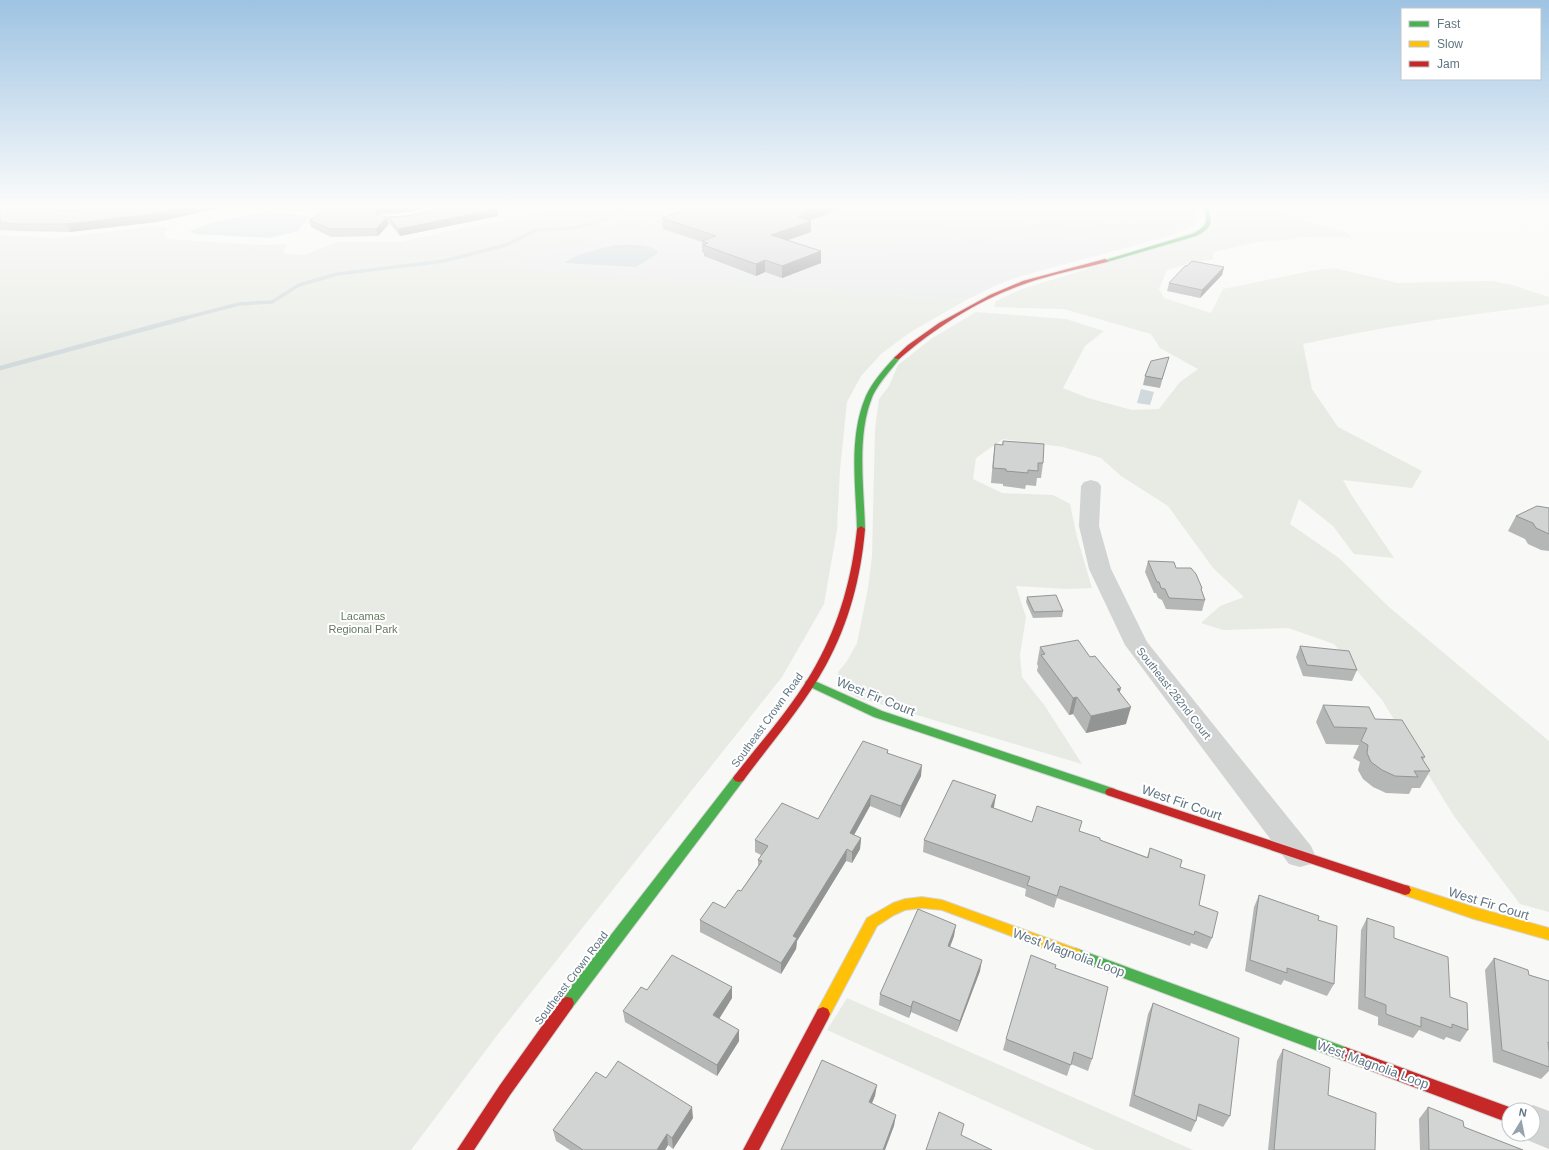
<svg xmlns="http://www.w3.org/2000/svg" width="1549" height="1150" font-family="Arial,sans-serif">
	<style>
		.built { fill: #e7e9e9 }
		.green { fill: #e8ebe4 }
		.water { fill: #d0d9db }
		.lines { fill: none; stroke-linecap: round; stroke-linejoin: round }
		.stream-far1 { stroke: #d0d9db; stroke-width: 3.5 }
		.stream { stroke: #d0d9db; stroke-width: 4.5 }
		.fast-casing { stroke: #d4d6d6; stroke-width: 2 }
		.slow-casing { stroke: #d4d6d6; stroke-width: 2 }
		.jam-casing { stroke: #d4d6d6; stroke-width: 2 }
		.street { fill: #d2d3d3; fill-rule: evenodd }
		.fast { fill: #4caf50; fill-rule: evenodd }
		.slow { fill: #ffc107; fill-rule: evenodd }
		.jam { fill: #c62828; fill-rule: evenodd }
		.wall { fill: #b5b6b6 }
		.shaded-wall { fill: #939494 }
		.building { fill: #d2d4d4; stroke: #939494 }
		.labels { text-anchor: middle; stroke-width: 4; stroke-linejoin: round; paint-order: stroke }
		.park-label { font-size: 11px; fill: #667a60; stroke: #fff }
		.street-label { font-size: 11px; fill: #607584; stroke: #fff }
		.near-street-label { font-size: 13px; fill: #607584; stroke: #fff }
	</style>
	<rect width="100%" height="100%" fill="#f8f8f6"/>
	<!-- built -->
	<polygon class="built" points="693,208 1196,208 1198,214 1194,224 1189,228 1170,236 1021,276 999,284 966,300 499,268 527,255 579,245"/>
	<!-- green -->
	<g class="green">
		<polygon points="265,208 330,208 320,212 260,209"/>
		<polygon points="560,208 693,208 579,245 527,255 500,268 966,300 909,333 881,354 861,376 847,402 840,470 837,530 824,604 782,677 498,1034 411,1150 0,1150 0,235 56,238 155,226 169,228 164,234 168,239 260,245 287,244 283,253 304,255 337,242 399,242"/>
		<polygon points="1047,208 1059,208 1112,226 1078,236 1020,215"/>
		<polygon points="1065,208 1131,208 1149,212 1126,223"/>
		<path d="M 1214,208 L 1266,208 L 1284,212 L 1305,221 L 1346,232 L 1352,238 L 1305,237 L 1286,240 L 1257,242 L 1213,252 L 1213,259 L 1188,264 L 1167,270 L 1159,289 L 1164,298 L 1211,313 L 1223,289 L 1311,271 L 1334,268 L 1398,283 L 1492,281 L 1512,285 L 1549,297 L 1549,304 L 1538,306 C 1459,316 1381,327 1303,344 L 1312,389 L 1338,427 L 1422,471 L 1412,488 L 1343,480 L 1352,496 L 1394,558 L 1354,554 L 1333,526 L 1299,499 L 1290,524 L 1339,558 L 1389,607 L 1549,741 L 1549,912 L 1520,904 L 1454,816 L 1382,700 L 1334,644 L 1288,628 L 1223,630 L 1201,623 L 1220,606 L 1244,597 L 1213,568 L 1168,506 L 1121,476 L 1101,458 L 1063,447 L 1003,439 L 976,458 L 973,479 L 1002,493 L 1053,495 L 1070,504 L 1077,537 L 1092,588 L 1067,589 L 1016,586 L 1026,617 L 1020,655 L 1022,677 L 1045,706 L 1082,764 L 856,697 L 837,686 L 838,672 L 847,661 L 857,643 L 868,588 L 872,556 L 875,429 L 879,399 L 889,386 L 898,365 L 931,339 L 976,312 L 1066,319 L 1104,331 L 1085,346 L 1063,388 L 1088,398 L 1132,410 L 1159,409 L 1180,382 L 1198,369 L 1160,348 L 1151,334 L 1064,309 L 994,307 L 996,301 L 1022,289 L 1113,261 L 1212,224 C 1216,218 1218,214 1214,208 Z"/>
		<polygon points="999,216 1033,230 974,243 942,228"/>
		<path d="M 818,235 C 834,235 848,240 864,241 C 878,241 888,236 901,243 L 899,246 L 894,248 L 837,251 L 828,250 L 800,241 Z"/>
		<polygon points="847,998 1193,1150 1095,1150 827,1030"/>
	</g>
	<!-- water -->
	<g class="water">
		<polygon points="264,212 310,216 298,231 269,238 195,234 190,231 211,223"/>
		<path d="M 615,245 C 625,245 650,243 657,251 L 657,254 L 636,267 L 565,263 C 571,255 604,248 615,245 Z"/>
		<polygon points="1141,389 1154,392 1150,405 1137,403"/>
	</g>
	<g class="lines">
		<!-- stream-far1 -->
		<polyline class="stream-far1" points="181,319 239,304 272,302 299,285 337,274 444,261 506,245 536,230 574,228 607,219 609,212 624,208"/>
		<!-- stream -->
		<polyline class="stream" points="0,368 185,318"/>
		<defs>
			<g id="fast">
				<path d="M 1204,208 L 1208,208 C 1214,224 1210,229 1196,236 L 1107,262 L 1102,261 L 1192,234 C 1206,227 1209,223 1204,208 Z"/>
				<path d="M 897,356 L 900,358 C 891,370 880,381 873,395 C 856,434 864,487 865,529 L 861,532 L 857,529 C 856,486 848,437 866,396 C 873,381 884,369 895,357 Z"/>
				<polygon points="810,679 882,711 1115,789 1117,792 1115,795 1111,796 874,717 806,685 805,683 806,681"/>
				<polygon points="739,774 743,775 745,778 743,781 572,1008 567,1009 562,1008 560,1003 562,998 735,775"/>
				<polygon points="1075,948 1345,1047 1350,1049 1352,1054 1350,1059 1345,1061 1070,958 1068,954 1070,950"/>
			</g>
			<g id="slow">
				<polygon points="1405,885 1474,907 1549,928 1549,940 1474,919 1401,894 1399,890 1401,886"/>
				<polygon points="922,897 942,900 1080,950 1082,954 1080,958 1075,960 942,910 922,908 905,910 894,915 877,926 828,1019 823,1021 818,1019 816,1014 818,1009 867,918 893,903 905,899"/>
			</g>
			<g id="jam">
				<path d="M 1105,259 L 1108,261 L 1107,262 C 1080,269 1053,274 1027,283 C 980,299 936,327 899,359 L 894,358 L 908,345 L 939,323 L 990,295 L 1023,281 Z"/>
				<path d="M 861,526 L 865,529 C 861,577 849,623 826,665 C 803,707 771,743 743,781 L 739,782 L 735,781 L 733,778 L 735,775 C 763,739 794,705 816,665 C 840,622 852,577 857,529 Z"/>
				<polygon points="1111,788 1405,885 1409,886 1411,890 1409,894 1405,895 1107,795 1105,792 1107,789"/>
				<polygon points="567,997 572,998 574,1003 572,1008 510,1095 474,1150 457,1150 500,1085 562,998"/>
				<polygon points="823,1007 828,1009 830,1014 828,1019 759,1150 743,1150 818,1009"/>
				<polygon points="1345,1047 1509,1107 1515,1110 1509,1110 1509,1123 1340,1059 1338,1054 1340,1049"/>
			</g>
		</defs>
		<!-- fast casing -->
		<use href="#fast" class="fast-casing"/>
		<!-- slow casing -->
		<use href="#slow" class="slow-casing"/>
		<!-- jam casing -->
		<use href="#jam" class="jam-casing"/>
		<!-- street -->
		<g class="street">
			<polygon points="1091,480 1098,482 1101,486 1099,526 1111,569 1147,642 1311,846 1315,855 1311,864 1300,867 1289,864 1125,645 1089,569 1079,526 1081,486 1084,482"/>
			<polygon points="1533,1105 1549,1111 1549,1149 1520,1137 1518,1134 1533,1134 1533,1110 1522,1110"/>
		</g>
		<!-- fast -->
		<use href="#fast" class="fast"/>
		<!-- slow -->
		<use href="#slow" class="slow"/>
		<!-- jam -->
		<use href="#jam" class="jam"/>
	</g>
	<!-- wall -->
	<g class="wall">
		<polygon points="0,208 74,211 107,208 220,208 156,222 70,232 20,231 0,230"/>
		<polygon points="330,208 409,212 380,214 379,215 389,224 378,236 331,237 311,227 309,220"/>
		<polygon points="842,208 809,220 811,232 788,240 821,251 821,263 782,278 765,272 756,276 704,256 704,253 702,252 702,242 663,229 662,218"/>
		<polygon points="497,209 498,216 400,236 390,224 388,217 407,216 428,212"/>
		<polygon points="1224,267 1222,275 1200,298 1167,291 1169,283"/>
		<polygon points="1166,366 1160,388 1143,385 1145,376"/>
		<polygon points="1003,441 1043,463 1041,478 1037,478 1036,486 1026,485 1025,489 1003,486 1003,484 991,483 993,459 995,444 1002,445"/>
		<polygon points="1549,508 1549,551 1541,550 1528,544 1525,539 1508,531 1516,516"/>
		<polygon points="1148,561 1176,568 1202,588 1201,591 1205,600 1202,611 1166,609 1162,600 1158,598 1156,593 1154,593 1145,572"/>
		<polygon points="1027,597 1063,611 1062,617 1033,618 1026,602"/>
		<polygon points="1300,646 1357,670 1352,681 1303,676 1296,657"/>
		<polygon points="1040,647 1090,657 1120,693 1126,724 1086,733 1073,714 1069,715 1037,671 1038,666 1037,664"/>
		<polygon points="1323,705 1375,719 1425,757 1423,760 1430,771 1420,788 1412,788 1409,794 1386,793 1373,787 1363,779 1358,770 1360,762 1353,758 1359,745 1326,744 1316,722"/>
		<polygon points="888,750 888,753 921,776 900,818 870,806 854,835 861,838 860,849 852,863 846,861 797,941 796,949 781,974 700,932 700,920 725,908 741,891 758,866 758,860 761,855 755,852 755,840 818,819"/>
		<polygon points="996,795 993,808 1032,822 1082,821 1079,831 1100,840 1147,857 1150,848 1180,867 1199,905 1212,938 1207,949 1191,943 1190,946 1057,898 1054,908 1025,896 1026,889 923,852 924,840"/>
		<polygon points="1259,895 1318,920 1334,984 1327,996 1284,980 1281,985 1245,971 1254,907"/>
		<polygon points="1367,918 1394,938 1450,997 1468,1030 1460,1042 1446,1037 1444,1040 1419,1030 1413,1038 1378,1025 1378,1017 1358,1009 1361,930"/>
		<polygon points="954,936 950,947 980,971 957,1032 911,1012 909,1018 879,1005 880,994"/>
		<polygon points="1494,958 1529,975 1549,981 1549,1071 1541,1079 1493,1062 1485,970"/>
		<polygon points="1055,968 1092,1059 1088,1071 1071,1064 1067,1076 1003,1050 1006,1039"/>
		<polygon points="732,987 732,998 719,1019 739,1030 739,1041 717,1076 625,1022 623,1011 647,990"/>
		<polygon points="1153,1003 1230,1116 1223,1127 1197,1116 1196,1121 1191,1132 1129,1106 1148,1014"/>
		<polygon points="1283,1049 1328,1095 1375,1150 1268,1150 1277,1061"/>
		<polygon points="606,1078 693,1118 673,1149 668,1145 665,1150 570,1150 556,1141 553,1130"/>
		<polygon points="1428,1107 1464,1127 1523,1150 1420,1150 1419,1119"/>
	</g>
	<!-- shaded-wall -->
	<g class="shaded-wall">
		<polygon points="183,208 220,208 156,222 70,232 67,224"/>
		<polygon points="377,208 426,208 409,212 380,214 377,217 375,210"/>
		<polygon points="812,208 842,208 805,222 811,221 811,232 771,246 771,235 798,217 800,213"/>
		<polygon points="497,209 498,216 400,236 398,229"/>
		<polygon points="387,217 389,224 378,236 376,229"/>
		<polygon points="821,251 821,263 782,278 782,266"/>
		<polygon points="765,260 765,272 756,276 756,264"/>
		<polygon points="1224,267 1222,275 1200,298 1202,290"/>
		<polygon points="1121,688 1116,705 1117,689"/>
		<polygon points="1077,697 1073,714 1069,715 1073,698"/>
		<polygon points="1131,707 1126,724 1086,733 1091,716"/>
		<polygon points="922,765 921,776 900,818 901,806"/>
		<polygon points="871,795 870,806 849,844 850,833"/>
		<polygon points="996,795 994,807 989,819 991,807"/>
		<polygon points="861,838 860,849 852,863 852,852"/>
		<polygon points="847,849 846,861 797,941 796,949 781,974 781,963 793,936"/>
		<polygon points="956,925 954,936 946,957 948,946"/>
		<polygon points="982,960 980,971 957,1032 960,1021"/>
		<polygon points="732,987 732,998 714,1027 713,1015"/>
		<polygon points="913,1001 911,1012 909,1018 911,1007"/>
		<polygon points="739,1030 739,1041 717,1076 717,1065"/>
		<polygon points="877,1085 875,1096 868,1113 869,1102"/>
		<polygon points="692,1107 693,1118 673,1149 672,1138"/>
		<polygon points="896,1115 894,1126 885,1150 883,1150"/>
		<polygon points="667,1134 668,1145 665,1150 657,1150"/>
	</g>
	<!-- building -->
	<g class="building">
		<polygon points="0,208 74,211 107,208 183,208 153,214 67,224 16,224 0,222"/>
		<polygon points="330,208 377,208 375,210 377,215 387,217 376,229 330,229 309,220"/>
		<polygon points="442,208 495,208 497,209 398,229 388,217 407,216 428,212"/>
		<polygon points="690,208 812,208 800,213 805,214 798,217 811,221 771,235 821,251 782,266 765,260 756,264 703,245 708,243 702,241 716,236 662,218"/>
		<polygon points="1192,261 1224,267 1202,290 1169,283 1185,266 1187,266"/>
		<polygon points="1169,357 1162,379 1145,376 1151,361"/>
		<polygon points="1003,441 1044,444 1043,463 1038,463 1038,471 1028,470 1028,473 1006,471 1006,469 993,468 995,444 1003,445"/>
		<polygon points="1537,506 1549,508 1549,534 1536,528 1533,523 1516,516"/>
		<polygon points="1148,561 1174,562 1176,568 1191,568 1196,574 1202,588 1201,589 1205,600 1169,598 1165,589 1161,588 1159,582 1157,582"/>
		<polygon points="1056,595 1063,611 1034,612 1027,597"/>
		<polygon points="1078,640 1090,657 1095,656 1121,688 1117,689 1131,707 1091,716 1077,697 1073,698 1041,655 1045,654 1040,647"/>
		<polygon points="1300,646 1349,651 1357,670 1307,665"/>
		<polygon points="1323,705 1369,707 1375,719 1402,720 1425,757 1421,757 1430,771 1414,771 1418,777 1395,776 1382,770 1371,762 1367,753 1368,745 1361,741 1367,728 1334,727"/>
		<polygon points="863,741 888,750 887,753 922,765 901,806 871,795 850,833 861,838 852,852 847,849 793,936 797,938 781,963 700,920 713,902 725,908 738,890 741,891 762,861 758,860 768,846 755,840 782,803 818,819"/>
		<polygon points="953,780 996,795 991,807 1032,822 1037,806 1082,821 1079,831 1100,838 1100,840 1148,858 1150,848 1182,860 1180,867 1205,875 1199,905 1218,912 1212,938 1195,931 1194,935 1060,886 1057,896 1027,885 1030,877 924,840"/>
		<polygon points="1259,895 1319,916 1318,920 1337,926 1334,984 1287,968 1287,973 1250,960"/>
		<polygon points="918,909 956,925 948,946 982,960 960,1021 913,1001 911,1007 880,994"/>
		<polygon points="1367,918 1394,927 1394,938 1448,957 1450,997 1467,1003 1468,1030 1452,1024 1452,1028 1421,1017 1421,1027 1386,1014 1386,1005 1365,997"/>
		<polygon points="672,955 732,987 713,1015 739,1030 717,1065 623,1011 641,987 647,990"/>
		<polygon points="1031,955 1056,965 1055,968 1108,987 1092,1059 1074,1052 1071,1065 1006,1039"/>
		<polygon points="1494,958 1528,970 1529,975 1549,981 1549,1043 1548,1042 1549,1052 1549,1067 1502,1050"/>
		<polygon points="1153,1003 1239,1038 1230,1116 1199,1104 1196,1121 1134,1095"/>
		<polygon points="1283,1049 1330,1068 1328,1095 1376,1113 1375,1150 1274,1150"/>
		<polygon points="822,1060 877,1085 869,1102 896,1115 883,1150 781,1150"/>
		<polygon points="618,1061 692,1107 672,1138 667,1134 657,1150 583,1150 553,1130 596,1072 606,1078"/>
		<polygon points="1428,1107 1463,1121 1464,1127 1523,1150 1429,1150"/>
		<polygon points="939,1112 964,1124 961,1135 992,1150 926,1150"/>
	</g>
	<!-- sky -->
	<linearGradient id="sky" x2="0" y2="1"><stop stop-color="#9ec3e3"/><stop offset="0.56" stop-color="#fcfcfb"/><stop offset="1" stop-color="#fcfcfb" stop-opacity="0"/></linearGradient>
	<rect width="1549" height="369" fill="url(#sky)"/>
	<g class="labels">
		<!-- park labels -->
		<g class="park-label">
			<text x="363" y="620">Lacamas<tspan x="363" dy="13">Regional Park</tspan></text>
		</g>
		<!-- street labels -->
		<g class="street-label">
			<text transform="translate(1174 693) rotate(52)" y="4">Southeast 282nd Court</text>
			<text transform="translate(767 720) rotate(-54)" y="4">Southeast Crown Road</text>
			<text transform="translate(571 978) rotate(-53)" y="4">Southeast Crown Road</text>
		</g>
		<!-- near-street labels -->
		<g class="near-street-label">
			<text transform="translate(876 696) rotate(22)" y="5">West Fir Court</text>
			<text transform="translate(1182 802) rotate(19)" y="5">West Fir Court</text>
			<text transform="translate(1489 903) rotate(17)" y="5">West Fir Court</text>
			<text transform="translate(1069 952) rotate(20)" y="5">West Magnolia Loop</text>
			<text transform="translate(1373 1064) rotate(20)" y="5">West Magnolia Loop</text>
		</g>
	</g>
	<!-- legend -->
	<rect x="1401" y="8" width="140" height="72" fill="#ffffff" stroke="#bfc8ce"/>
	<rect x="1409" y="21" width="20" height="6" fill="#4caf50" stroke="#bfc8ce"/>
	<text x="1437" y="28" font-size="12" fill="#607584">Fast</text>
	<rect x="1409" y="41" width="20" height="6" fill="#ffc107" stroke="#bfc8ce"/>
	<text x="1437" y="48" font-size="12" fill="#607584">Slow</text>
	<rect x="1409" y="61" width="20" height="6" fill="#c62828" stroke="#bfc8ce"/>
	<text x="1437" y="68" font-size="12" fill="#607584">Jam</text>
	<!-- north arrow -->
	<g transform="translate(1521 1122) rotate(10)"><circle r="19" fill="#ffffff" stroke="#bfc8ce"/>
	<path d="M0-3L7 15L0 10L-7 15Z" fill="#95a3ac"/>
	<text y="-6" font-size="11" font-weight="bold" text-anchor="middle" fill="#607584">N</text>
	</g>
</svg>
